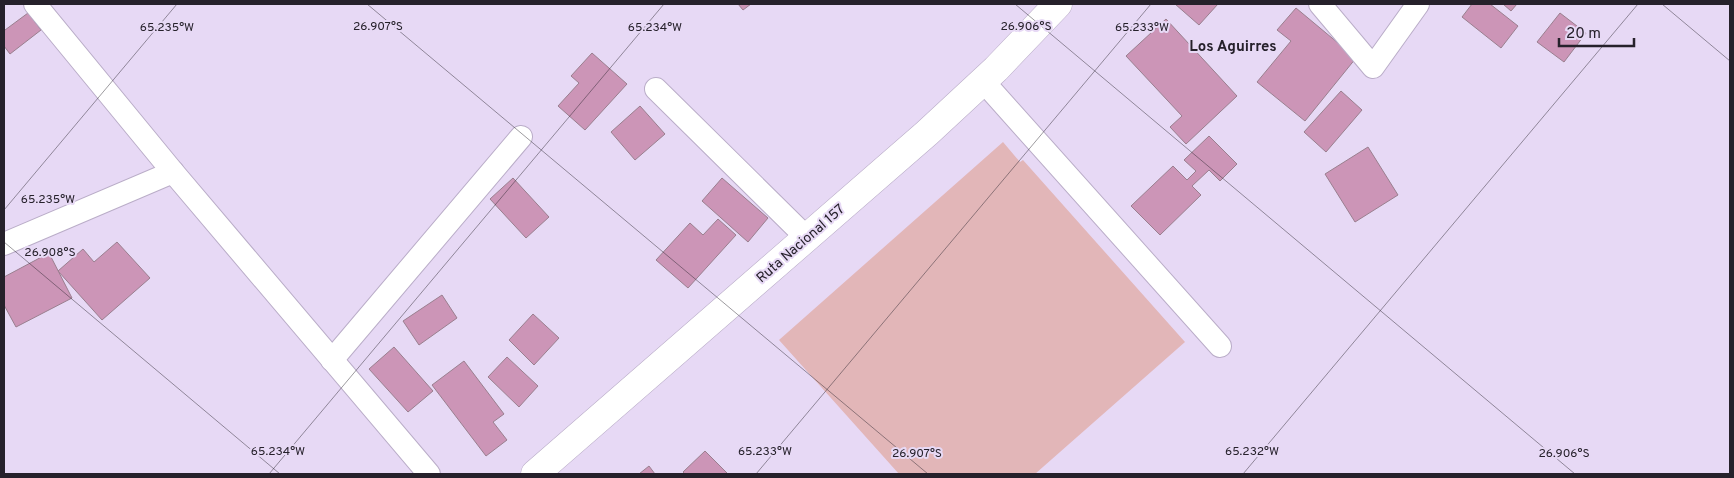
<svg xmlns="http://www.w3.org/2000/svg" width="1734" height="478" font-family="Overpass,sans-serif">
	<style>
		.green { fill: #e2b6b8 }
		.building { fill: #cc95b7; stroke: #9a7f8f }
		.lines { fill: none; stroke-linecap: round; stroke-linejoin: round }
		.street-casing { stroke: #baadc8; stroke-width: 24 }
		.highway-casing { stroke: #baadc8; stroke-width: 29 }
		.street { stroke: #fff; stroke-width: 22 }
		.highway { stroke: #fff; stroke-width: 28 }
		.ticks { fill: none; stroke: #26212b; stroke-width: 1; stroke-opacity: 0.45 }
		.labels { text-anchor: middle; stroke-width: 4; stroke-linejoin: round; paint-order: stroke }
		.street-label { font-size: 14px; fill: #26212b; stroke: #e7d9f5 }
		.neighbourhood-label { font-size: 15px; font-weight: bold; fill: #26212b; stroke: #e7d9f5 }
		.ticks-label { font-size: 12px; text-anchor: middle; fill: #26212b; stroke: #e7d9f5; stroke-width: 4; stroke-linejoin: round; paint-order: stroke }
	</style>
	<rect width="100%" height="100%" fill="#e7d9f5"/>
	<!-- green -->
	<polygon class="green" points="1003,142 1020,162 1023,160 1185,342 1035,474 899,474 779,340"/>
	<!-- building -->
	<g class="building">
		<polygon points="738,4 751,4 743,10"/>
		<polygon points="1175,4 1218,4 1199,25"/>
		<polygon points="1472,4 1490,4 1518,26 1501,48 1462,17"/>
		<polygon points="1503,4 1517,4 1511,11"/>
		<polygon points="1296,8 1356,58 1305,121 1257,82 1291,41 1277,30"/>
		<polygon points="28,13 41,30 10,54 4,46 4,28 5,30"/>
		<polygon points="1560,13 1586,33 1564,62 1537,42"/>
		<polygon points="1166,19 1237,96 1186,144 1170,127 1182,116 1126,56"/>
		<polygon points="592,53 627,84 585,130 558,106 579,83 571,76"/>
		<polygon points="1341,91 1362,110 1326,152 1304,132"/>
		<polygon points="640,106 665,134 635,160 611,132"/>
		<polygon points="1209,136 1237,164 1220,181 1209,170 1192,186 1201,195 1160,235 1131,206 1173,166 1187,180 1196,171 1184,160"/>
		<polygon points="1368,147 1398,195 1355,222 1325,174"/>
		<polygon points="513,178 549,217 526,238 490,199"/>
		<polygon points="722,178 768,218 748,242 702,201"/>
		<polygon points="718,219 736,235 688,288 656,260 690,223 703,235"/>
		<polygon points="117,242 150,278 102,320 58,271 83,249 94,262"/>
		<polygon points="49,253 72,298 16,327 4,305 4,277"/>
		<polygon points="442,295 457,318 419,345 403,321"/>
		<polygon points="533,314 559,338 534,365 509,340"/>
		<polygon points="394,347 433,391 408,412 369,369"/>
		<polygon points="507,357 538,386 519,407 488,377"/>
		<polygon points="464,361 504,414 493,422 507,440 486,456 432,385"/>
		<polygon points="705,451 728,474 685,474 683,472"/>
		<polygon points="649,466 655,474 639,474"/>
	</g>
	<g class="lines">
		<defs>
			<g id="street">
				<polyline points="35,4 173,172 429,474"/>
				<polyline points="1320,4 1373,67 1418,4"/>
				<polyline points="983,81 1220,346"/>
				<polyline points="656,89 807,238"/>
				<polyline points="4,244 173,172"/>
				<polyline points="332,360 521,137"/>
			</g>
			<polyline id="highway" points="535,474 927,133 996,69 1058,4"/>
		</defs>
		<!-- street casing -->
		<use href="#street" class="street-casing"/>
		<!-- highway casing -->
		<use href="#highway" class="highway-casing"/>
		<!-- street -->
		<use href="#street" class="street"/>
		<!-- highway -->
		<use href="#highway" class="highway"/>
	</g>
	<!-- ticks -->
	<path class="ticks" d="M 367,4 L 928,474M 1015,4 L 1575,474M 1662,4 L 1730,61M 4,210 L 177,4M 4,242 L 280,474M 269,474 L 664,4M 756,474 L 1151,4M 1243,474 L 1638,4"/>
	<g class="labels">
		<!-- street labels -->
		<g class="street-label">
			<text transform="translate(800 243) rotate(-41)" y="5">Ruta Nacional 157</text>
		</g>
		<!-- neighbourhood labels -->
		<g class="neighbourhood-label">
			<text x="1233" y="51">Los Aguirres</text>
		</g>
	</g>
	<g class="ticks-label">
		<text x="378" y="30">26.907°S</text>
		<text x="1026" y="30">26.906°S</text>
		<text x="167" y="31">65.235°W</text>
		<text x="655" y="31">65.234°W</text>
		<text x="1142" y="31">65.233°W</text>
		<text x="48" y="203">65.235°W</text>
		<text x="50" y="256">26.908°S</text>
		<text x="278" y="455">65.234°W</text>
		<text x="765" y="455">65.233°W</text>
		<text x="1252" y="455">65.232°W</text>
		<text x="917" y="457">26.907°S</text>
		<text x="1564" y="457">26.906°S</text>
	</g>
	<!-- border -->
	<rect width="1734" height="478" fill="none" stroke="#26212b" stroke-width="10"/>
	<!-- scale -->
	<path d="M1559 38v8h75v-8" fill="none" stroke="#26212b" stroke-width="2.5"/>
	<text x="1566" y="38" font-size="15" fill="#26212b" stroke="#e7d9f5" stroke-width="4" paint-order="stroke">20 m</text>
</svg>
